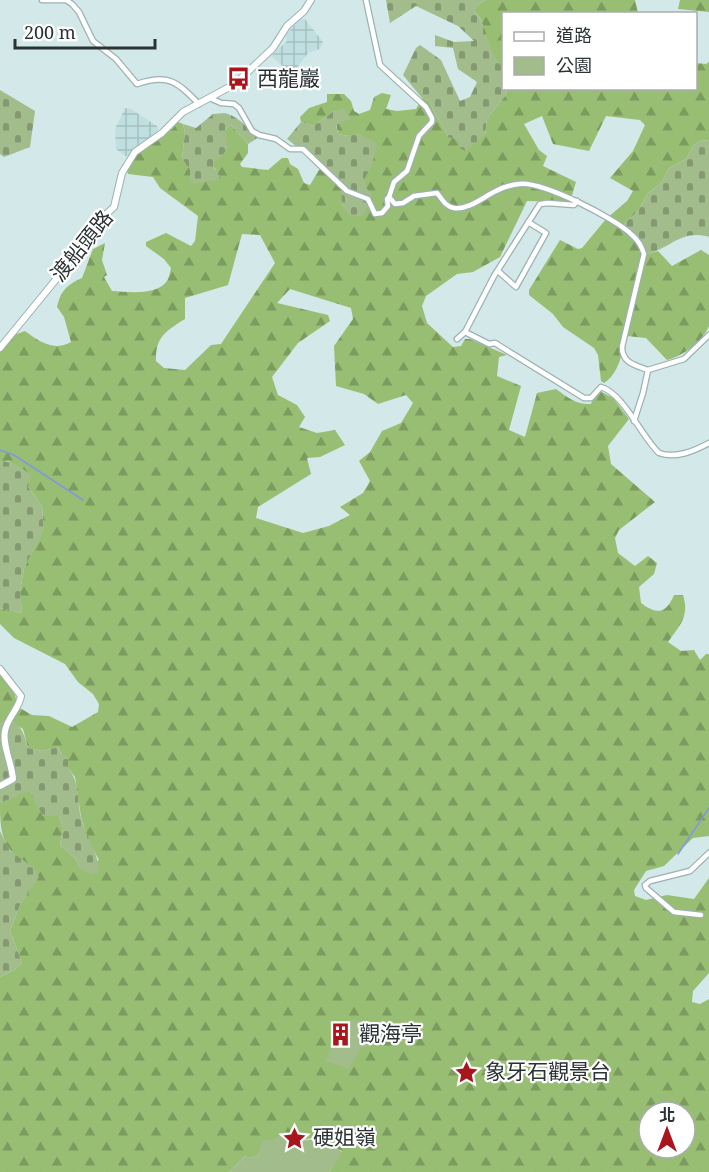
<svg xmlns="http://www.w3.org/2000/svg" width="709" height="1172" font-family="'Noto Serif','Noto Sans TC',serif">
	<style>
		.industrial { fill: url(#industrial-grid) }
		.forest { fill: url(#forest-firs); fill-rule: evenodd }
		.cemetery { fill: url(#cemetery-stones) }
		.green { fill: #a2bc8b }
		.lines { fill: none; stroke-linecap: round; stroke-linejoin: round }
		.stream { stroke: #8098df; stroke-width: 1.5 }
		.minor-casing { stroke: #9cb1b2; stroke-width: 7 }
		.tertiary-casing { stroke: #9cb1b2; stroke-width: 8 }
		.minor { stroke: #fff; stroke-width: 4.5 }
		.tertiary { stroke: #fff; stroke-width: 6 }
		.labels { text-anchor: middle; stroke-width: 4.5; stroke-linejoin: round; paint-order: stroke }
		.poi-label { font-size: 21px; fill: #2a3233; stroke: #fff; text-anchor: start }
		.street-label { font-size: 21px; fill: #2a3233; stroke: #fff }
	</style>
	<defs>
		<pattern id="industrial-grid" width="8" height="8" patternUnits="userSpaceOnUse" patternTransform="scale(1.5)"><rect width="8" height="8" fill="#bfdfe0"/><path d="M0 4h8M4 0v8" fill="none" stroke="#a4c0c1"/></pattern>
		<pattern id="forest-firs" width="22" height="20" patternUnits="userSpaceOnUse" patternTransform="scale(1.5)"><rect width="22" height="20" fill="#98be73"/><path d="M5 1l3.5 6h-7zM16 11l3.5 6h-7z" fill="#7c9b5f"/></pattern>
		<pattern id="cemetery-stones" width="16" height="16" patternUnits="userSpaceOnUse" patternTransform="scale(1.5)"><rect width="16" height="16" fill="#a2bc8b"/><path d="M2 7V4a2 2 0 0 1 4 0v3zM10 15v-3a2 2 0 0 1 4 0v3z" fill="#849972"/></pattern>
	</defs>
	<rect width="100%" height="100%" fill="#d2e8e9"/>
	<!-- industrial -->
	<g class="industrial">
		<polygon points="300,19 305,19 323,42 320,49 308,53 292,74 271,56 287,41 286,35"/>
		<polygon points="125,108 131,109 157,126 158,129 155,135 128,156 125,156 116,149 115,129"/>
	</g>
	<!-- forest -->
	<g class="forest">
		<path d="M 486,0 L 635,0 L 638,13 L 504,14 L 503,68 C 495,60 490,49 486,38 C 482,25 484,21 474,11 L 478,4 Z"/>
		<polygon points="680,0 709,0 709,12 678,9"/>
		<path d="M 709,62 L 709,141 L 702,140 L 694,145 L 686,159 L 669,168 L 661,183 L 648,193 L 638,211 L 624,224 L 639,237 L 648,254 L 658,251 L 672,266 L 701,250 L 709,255 L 709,326 C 702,342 683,356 667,360 L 646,338 L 627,336 C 622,352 619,374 604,383 L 601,381 L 598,355 L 594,348 L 563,327 L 553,314 L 529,295 L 529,290 L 560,240 L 578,249 L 582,248 L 606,219 L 627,201 L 633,191 L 610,178 L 633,151 L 645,125 L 640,120 L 606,116 L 589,151 L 553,144 L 542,116 L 524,124 L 539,150 L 547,156 L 543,166 L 576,182 L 570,202 L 527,201 L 500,257 L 473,272 L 457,274 L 426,296 L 422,306 L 427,323 L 453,347 L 461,346 L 465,339 L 470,339 L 507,355 L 499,357 L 497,376 L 521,386 L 509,430 L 525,437 L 537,393 L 556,389 C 567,397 576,405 591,404 L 596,389 L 613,398 L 629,419 L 608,446 L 611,464 L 655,502 L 619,530 L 615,538 L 618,553 L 635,566 L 648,556 L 657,563 L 654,574 L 639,587 L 641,603 C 657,615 666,614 674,595 L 683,595 C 690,617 679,626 668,642 L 681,651 L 694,650 L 700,660 L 706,654 L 709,654 L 709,836 L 693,838 L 664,866 L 646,871 L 634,890 L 635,896 L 646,900 L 667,895 L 694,899 L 709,878 L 709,973 L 693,991 L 692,1002 L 700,1004 L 709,999 L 709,1172 L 329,1172 L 342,1151 L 313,1138 L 295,1141 L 261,1151 L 257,1156 L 250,1158 L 245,1156 L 229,1172 L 0,1172 L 0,977 L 14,970 L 22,963 L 10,931 L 20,905 L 38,877 C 31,862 19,862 10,850 C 0,837 0,819 0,803 L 29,790 L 43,816 L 59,816 L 63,828 L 60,845 L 75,858 L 81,869 L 99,860 L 88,840 L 81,817 L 75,777 L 68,768 L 58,747 L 42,751 L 28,748 L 23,729 L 6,719 L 0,725 L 0,675 L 13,687 L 18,707 L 32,715 L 49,716 L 72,727 L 98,712 L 99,704 L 93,694 L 78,682 L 65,664 L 14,638 L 0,624 L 0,608 L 22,613 L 20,591 L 24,568 L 44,529 L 42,506 L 9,461 L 0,461 L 0,344 L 14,335 L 25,331 C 39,341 53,352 71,342 L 64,317 L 57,307 C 61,290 67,285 82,278 L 93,249 L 105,243 L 102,260 L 107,275 L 104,277 L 112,291 C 127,292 157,296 167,281 C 169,278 170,272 171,268 L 164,259 L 146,246 L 146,242 L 166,233 L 191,246 L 195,241 L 198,216 L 160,188 L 153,177 L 128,174 L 126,168 L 139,149 L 172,129 L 178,122 L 183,124 L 185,133 L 182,158 L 220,179 L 214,167 L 214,162 L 225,130 L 231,125 L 248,144 L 248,153 L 240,164 L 242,167 L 268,170 L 282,158 L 288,158 L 290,164 L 298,169 L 304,183 L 310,185 L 319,170 L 324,168 L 341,181 L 343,207 L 365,188 L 364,180 L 371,165 L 349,136 L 338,134 L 334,111 L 313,126 L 301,122 L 300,117 L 309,108 L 327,102 L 327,94 L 344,94 L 351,101 L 354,111 L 359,114 L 370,110 L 374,97 L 382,93 L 391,95 L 386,109 L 397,111 L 416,109 L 422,98 L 430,101 C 433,114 443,124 448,137 L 485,135 L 487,119 L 505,96 L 508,89 L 696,88 L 696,63 L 706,64 ZM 242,234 L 260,235 L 275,263 L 221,344 L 211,345 L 185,370 L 164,368 L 156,361 C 155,337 166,331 185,319 L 185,298 L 228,285 ZM 290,289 L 351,308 L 353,319 L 334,346 L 336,386 L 364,394 L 378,404 L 406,395 L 413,403 L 401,423 L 382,431 L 370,452 L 359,461 L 370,481 L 363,493 L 340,507 L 350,515 L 329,526 L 303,533 L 256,518 L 258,507 L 311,474 L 307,458 L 320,457 L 345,445 L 335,430 L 317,433 L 299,427 L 305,417 L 297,405 L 278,395 L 272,377 L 298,343 L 330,321 L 328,315 L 277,303 ZM 649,1112 L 685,1112 L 685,1148 L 649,1148 Z"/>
	</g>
	<!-- cemetery -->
	<g class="cemetery">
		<path d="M 386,0 L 486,0 L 478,4 L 474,11 C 489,26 486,50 503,68 L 504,88 L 508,89 L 505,96 L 487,119 L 485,135 L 465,151 L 460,148 L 458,140 L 448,137 C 443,124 433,114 430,101 L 422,98 L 403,75 L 416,48 L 420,45 L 441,60 L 460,101 L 470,97 L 477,82 L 458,69 L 453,48 L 435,46 L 435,35 L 454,42 L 474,41 L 458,26 L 416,6 L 390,23 Z"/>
		<polygon points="0,90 35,111 30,147 4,157 0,154"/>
		<path d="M 344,108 L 350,119 L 336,125 L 338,134 L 349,136 L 359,133 L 377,144 C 375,151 374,158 372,164 C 367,178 358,181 372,194 L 364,215 C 339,222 342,199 341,181 L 287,139 L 301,122 L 313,126 L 334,111 Z"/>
		<path d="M 225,113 C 240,117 246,128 259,137 L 248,144 L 231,125 L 225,130 L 228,148 L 219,159 L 214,162 L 214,168 L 221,179 L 195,184 L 190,181 L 190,170 L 182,158 L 185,133 L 183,124 L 196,128 L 213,114 Z"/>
		<path d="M 702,140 L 709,141 L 709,237 C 682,229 672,247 648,254 L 639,237 L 624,224 L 638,211 L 648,193 L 661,183 L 669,168 L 686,159 L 694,145 Z"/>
		<path d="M 0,461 C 13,461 22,467 31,476 L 28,487 L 42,506 L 44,530 L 24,568 L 20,591 L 22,613 L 0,608 Z"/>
		<path d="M 6,719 C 21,722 24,734 28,748 L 42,751 L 58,747 L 61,754 L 68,757 L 68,768 C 80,782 77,800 81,818 C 86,837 99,853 99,872 L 92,875 L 81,869 L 75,858 L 60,845 L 63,828 L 59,816 L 43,816 L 29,791 L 0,803 L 0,725 Z"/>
		<polygon points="0,831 10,851 33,867 39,877 20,905 10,931 22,963 14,970 0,977"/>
	</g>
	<!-- green -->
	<g class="green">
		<polygon points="351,1020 385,1022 385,1042 361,1048 349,1069 326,1061 338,1026"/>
		<path d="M 285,1131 L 295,1141 C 319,1139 321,1137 342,1152 L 329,1172 L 229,1172 L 246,1155 L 250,1158 L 257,1156 L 261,1151 L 260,1147 L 263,1140 L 268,1139 L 272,1141 Z"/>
	</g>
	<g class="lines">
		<!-- stream -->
		<g class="stream">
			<polyline points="0,450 14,455 83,500"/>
			<polyline points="678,854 709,808"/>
		</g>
		<defs>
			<g id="minor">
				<path d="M 42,0 L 66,0 L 72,4 L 79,12 L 93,41 L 116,59 L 137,84 C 169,73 177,82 199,104"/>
				<path d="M 366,0 L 380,65 L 426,107 L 432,118 L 432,122 L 419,136 L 407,171 L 394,182 L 389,197 L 395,204 L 403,203 L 414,196 L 437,193 C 442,199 446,207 454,208 C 469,210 483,197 496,191 C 503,187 511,185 519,184 C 542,181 615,218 632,235 C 638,240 642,247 644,254 L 622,347 C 622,363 635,365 648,370"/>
				<polyline points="210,98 221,103 234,104 239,108 252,131 259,135 276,139 290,149 303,149 347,191 368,199 375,214 382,213 388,206 387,199 389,197"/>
				<path d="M 577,201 L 574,205 L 548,203 L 540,204 L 494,276 L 465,332 L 489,344 L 495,343 L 584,398 L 591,398 L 601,387 C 624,394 641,436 659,453 C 676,459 694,451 709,443"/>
				<polyline points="498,271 516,287 546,233 528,222"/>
				<polyline points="457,339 465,332"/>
				<polyline points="634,421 643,393 648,370 684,359 709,335"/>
				<polyline points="701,915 674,912 646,888 645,885 650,881 690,871 709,853"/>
			</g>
			<g id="tertiary">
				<polyline points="0,348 67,266 92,227 114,207 122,173 135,152 162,133 183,112 235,84 273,48 287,26 304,11 311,0"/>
				<path d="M 0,669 L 21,696 C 19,709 7,718 5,731 C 2,745 12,764 13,779 L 0,786"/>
			</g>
		</defs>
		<!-- minor casing -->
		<use href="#minor" class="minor-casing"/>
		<!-- tertiary casing -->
		<use href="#tertiary" class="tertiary-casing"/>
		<!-- minor -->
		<use href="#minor" class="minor"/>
		<!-- tertiary -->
		<use href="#tertiary" class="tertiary"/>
	</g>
	<!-- icons -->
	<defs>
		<symbol id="bus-bare" viewBox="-9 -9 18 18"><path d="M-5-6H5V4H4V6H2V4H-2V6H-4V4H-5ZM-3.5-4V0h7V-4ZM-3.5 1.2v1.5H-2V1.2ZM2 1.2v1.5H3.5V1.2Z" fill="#a9151c" stroke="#fff" stroke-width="2.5" paint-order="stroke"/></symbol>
		<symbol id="building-bare" viewBox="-9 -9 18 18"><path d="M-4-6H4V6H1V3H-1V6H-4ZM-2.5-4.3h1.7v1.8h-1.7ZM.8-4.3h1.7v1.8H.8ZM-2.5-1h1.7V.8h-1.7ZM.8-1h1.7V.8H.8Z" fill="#a9151c" stroke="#fff" stroke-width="2.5" paint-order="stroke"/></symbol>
		<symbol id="sight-bare" viewBox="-9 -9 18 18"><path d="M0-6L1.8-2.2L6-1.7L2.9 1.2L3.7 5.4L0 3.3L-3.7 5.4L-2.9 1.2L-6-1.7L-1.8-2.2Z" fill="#a9151c" stroke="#fff" stroke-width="2.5" paint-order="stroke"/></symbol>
	</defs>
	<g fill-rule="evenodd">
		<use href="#bus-bare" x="222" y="62" width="33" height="33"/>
		<use href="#building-bare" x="324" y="1018" width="33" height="33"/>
		<use href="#sight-bare" x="450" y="1056" width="33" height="33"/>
		<use href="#sight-bare" x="278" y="1122" width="33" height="33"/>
	</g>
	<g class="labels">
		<!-- poi labels -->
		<g class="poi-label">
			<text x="257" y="86">西龍巖</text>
			<text x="359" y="1041">觀海亭</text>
			<text x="485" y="1079">象牙石觀景台</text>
			<text x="313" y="1145">硬姐嶺</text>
		</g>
		<!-- street labels -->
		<g class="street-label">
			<text transform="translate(82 246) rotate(-51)" y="7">渡船頭路</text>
		</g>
	</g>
	<!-- legend -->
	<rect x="502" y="12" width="195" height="78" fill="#ffffff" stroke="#aaadad" stroke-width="1.5"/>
	<rect x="514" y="32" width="30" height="9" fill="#ffffff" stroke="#aaadad" stroke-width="1.5"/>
	<text x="556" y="42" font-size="18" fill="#2a3233">道路</text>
	<rect x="514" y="57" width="30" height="18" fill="#a2bc8b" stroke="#aaadad" stroke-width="1.5"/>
	<text x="556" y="72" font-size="18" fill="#2a3233">公園</text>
	<!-- north arrow -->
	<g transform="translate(667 1130)"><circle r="28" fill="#ffffff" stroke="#aaadad" stroke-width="1.5"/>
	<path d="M0-4.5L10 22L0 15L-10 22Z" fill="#a9151c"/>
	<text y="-9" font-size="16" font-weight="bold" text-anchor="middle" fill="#2a3233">北</text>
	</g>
	<!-- scale -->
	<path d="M15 39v9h140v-9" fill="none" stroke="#2a3233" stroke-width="3"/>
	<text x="24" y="39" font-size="18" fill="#2a3233" stroke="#ffffff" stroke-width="4.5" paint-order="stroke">200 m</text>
</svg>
